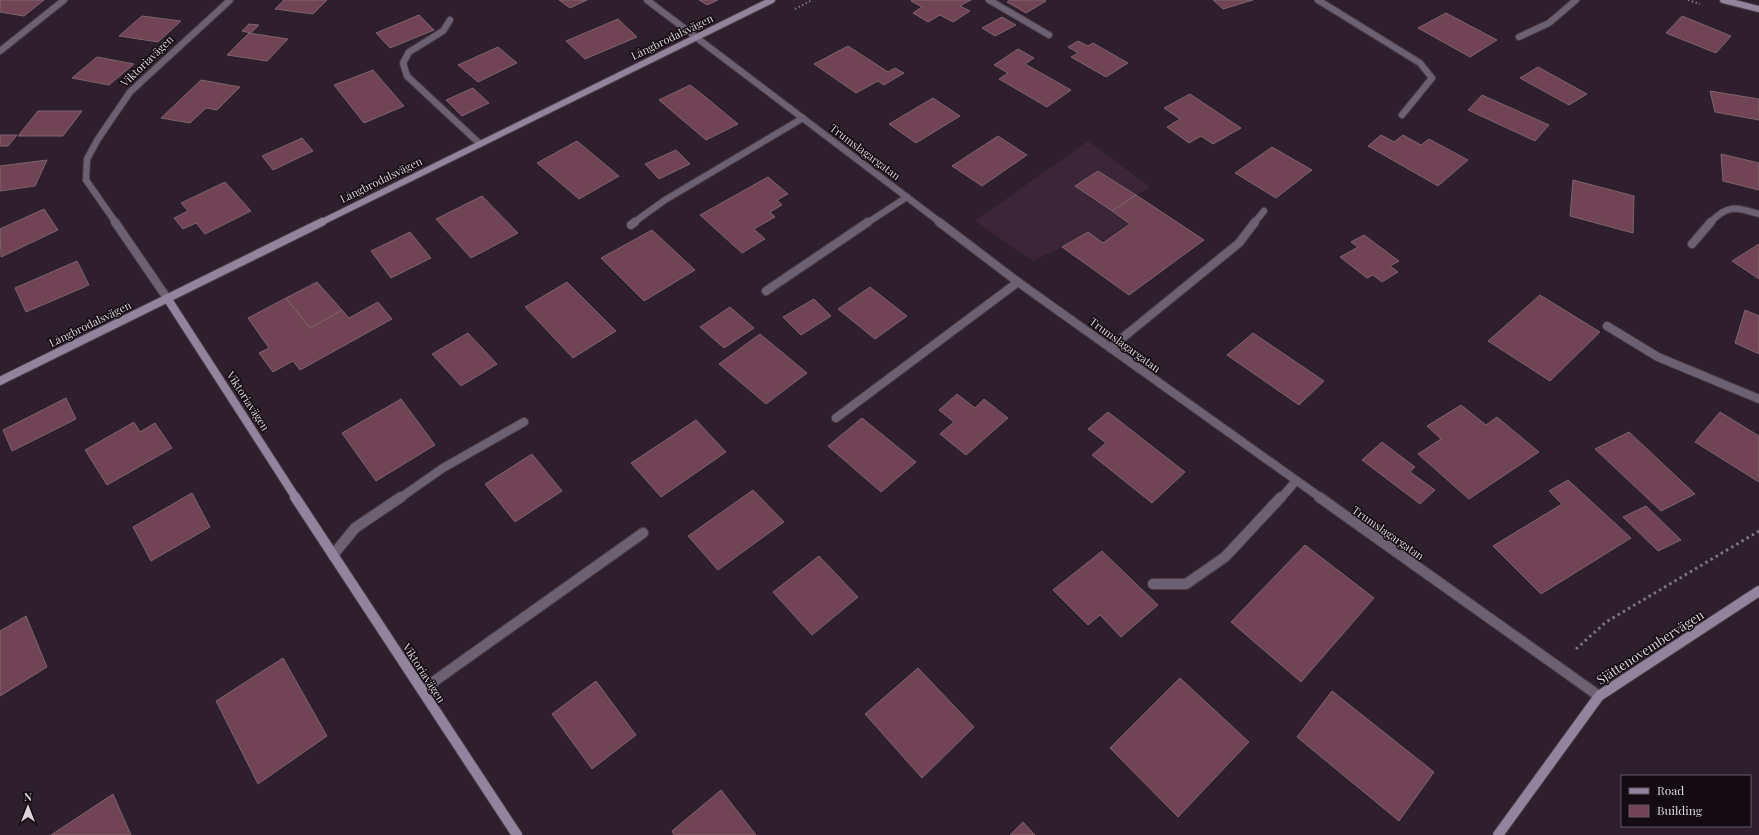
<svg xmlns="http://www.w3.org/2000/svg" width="1759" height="835" font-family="'Playfair Display',serif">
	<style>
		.built { fill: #3b2536 }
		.building { fill: #704454; stroke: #7d646c }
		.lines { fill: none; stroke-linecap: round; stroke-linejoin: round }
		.lane-far2-casing { stroke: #4b3b47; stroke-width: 8 }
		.lane-far1-casing { stroke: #4b3b47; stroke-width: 10 }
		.lane-casing { stroke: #4b3b47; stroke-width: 12 }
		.street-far2-casing { stroke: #4b3b47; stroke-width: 8 }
		.street-far1-casing { stroke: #4b3b47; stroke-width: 10 }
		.street-casing { stroke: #4b3b47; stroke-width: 12 }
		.secondary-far2-casing { stroke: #4b3b47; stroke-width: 8 }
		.secondary-far1-casing { stroke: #4b3b47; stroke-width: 10 }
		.secondary-casing { stroke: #4b3b47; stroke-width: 12 }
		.path-far1 { stroke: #82747f; stroke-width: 2; stroke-dasharray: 1.5 2.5; stroke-linecap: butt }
		.path { stroke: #82747f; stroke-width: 3; stroke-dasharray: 2.5 3.5; stroke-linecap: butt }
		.lane-far2 { stroke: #6c6172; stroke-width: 6 }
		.lane-far1 { stroke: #6c6172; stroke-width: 8 }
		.lane { stroke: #6c6172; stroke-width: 10 }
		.street-far2 { stroke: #6c6172; stroke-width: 6 }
		.street-far1 { stroke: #6c6172; stroke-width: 8 }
		.street { stroke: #6c6172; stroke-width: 10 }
		.secondary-far2 { stroke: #94839d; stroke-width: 6 }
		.secondary-far1 { stroke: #94839d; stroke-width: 8 }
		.secondary { stroke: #94839d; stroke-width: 10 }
		.labels { text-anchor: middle; stroke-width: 3; stroke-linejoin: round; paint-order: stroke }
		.street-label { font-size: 11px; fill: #ded3db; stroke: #130b11 }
		.near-street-label { font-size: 13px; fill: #ded3db; stroke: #130b11 }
	</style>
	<rect width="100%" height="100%" fill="#2f1e2b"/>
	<!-- built -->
	<polygon class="built" points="1088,141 1150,187 1136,195 1098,171 1078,188 1130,224 1103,243 1088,232 1062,247 1033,261 975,221"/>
	<!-- building -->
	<g class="building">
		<polygon points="0,0 44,0 24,16 0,12"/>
		<polygon points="284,0 327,0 313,14 275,9"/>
		<polygon points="559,0 587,0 570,8"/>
		<polygon points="699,0 718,0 707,5"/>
		<polygon points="912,0 971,0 960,6 970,11 953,22 940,15 928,22 913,13 922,7 911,1"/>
		<polygon points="1010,0 1043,0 1046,1 1026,13 1007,2"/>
		<polygon points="1213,0 1253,0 1223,9"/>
		<polygon points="1446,13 1497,40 1470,57 1418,28"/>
		<polygon points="419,15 434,30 390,48 376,33"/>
		<polygon points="142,16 181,21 158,42 119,36"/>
		<polygon points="1682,16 1731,36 1716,53 1666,33"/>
		<polygon points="1002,17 1016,25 995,36 982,28"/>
		<polygon points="618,19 637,37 585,59 566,41"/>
		<polygon points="249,24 259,25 251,33 242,31"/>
		<polygon points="249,33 288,39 267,61 227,55"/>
		<polygon points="1078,41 1088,46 1093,43 1128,63 1106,77 1071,57 1078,53 1068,47"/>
		<polygon points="848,46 888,72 895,68 904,73 884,85 878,81 856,93 814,64"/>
		<polygon points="498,47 517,63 478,82 458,65"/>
		<polygon points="1018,49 1034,58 1025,64 1071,90 1047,107 999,79 1008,73 994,65"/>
		<polygon points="97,57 134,64 109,85 72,78"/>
		<polygon points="1538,67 1587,94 1569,105 1520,78"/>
		<polygon points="373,70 404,106 364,123 334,85"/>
		<polygon points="201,80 240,87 217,110 206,108 190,123 161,118"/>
		<polygon points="690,85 703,95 738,124 706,140 659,100"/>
		<polygon points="473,88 489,103 462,116 446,100"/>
		<polygon points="1710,91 1759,99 1759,120 1715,112"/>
		<polygon points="1190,94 1241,128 1213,144 1201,136 1189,143 1167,127 1180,119 1164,108"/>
		<polygon points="1482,95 1549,125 1535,141 1468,110"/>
		<polygon points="933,98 960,116 916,143 889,124"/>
		<polygon points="38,111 82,111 63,136 18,136"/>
		<polygon points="0,135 17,135 8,146 0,146"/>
		<polygon points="1381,135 1394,142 1403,135 1421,145 1429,139 1468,160 1438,186 1368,146"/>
		<polygon points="998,136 1027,155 982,186 952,166"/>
		<polygon points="302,138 313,151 273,170 262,156"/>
		<polygon points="577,141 619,176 579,199 537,163"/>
		<polygon points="1272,147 1312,170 1276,198 1235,173"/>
		<polygon points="676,150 690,164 659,179 645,164"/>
		<polygon points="1721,154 1759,163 1759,190 1723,181"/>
		<polygon points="47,160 35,186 0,191 0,166"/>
		<polygon points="1098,171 1136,195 1112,211 1075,186"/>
		<polygon points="768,177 788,194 777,200 782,205 770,212 775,217 754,229 765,239 742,253 700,215"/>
		<polygon points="1573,180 1634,196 1633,233 1570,216"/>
		<polygon points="225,182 251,211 205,234 196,223 183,229 174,218 188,211 181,203"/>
		<polygon points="1136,195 1204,240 1129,295 1062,247 1088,232 1103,243 1130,224 1112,211"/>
		<polygon points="482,196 518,233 471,258 436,219"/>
		<polygon points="44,209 58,230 1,257 0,229"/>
		<polygon points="652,230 695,270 644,301 601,258"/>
		<polygon points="410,232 431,258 391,278 371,251"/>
		<polygon points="1364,235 1399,261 1390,266 1398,272 1382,282 1373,275 1367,278 1340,257 1358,247 1351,242"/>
		<polygon points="1759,244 1759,279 1732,261"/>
		<polygon points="77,261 89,285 26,312 15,288"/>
		<polygon points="317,282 342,310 310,328 286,298"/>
		<polygon points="567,282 616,331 573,358 525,307"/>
		<polygon points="870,287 907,316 875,339 838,309"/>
		<polygon points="1540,295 1600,332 1550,381 1488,341"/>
		<polygon points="286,298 310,328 342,310 349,318 378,302 392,319 300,370 293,361 273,372 259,353 269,348 248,318"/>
		<polygon points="814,299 831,316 801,335 783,317"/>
		<polygon points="730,307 754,328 724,348 700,327"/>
		<polygon points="1745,310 1759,316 1759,354 1735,343"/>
		<polygon points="468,333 497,364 461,386 432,354"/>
		<polygon points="1253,333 1324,381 1299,405 1227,355"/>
		<polygon points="760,334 807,373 766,404 719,364"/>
		<polygon points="957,394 975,408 984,399 1008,418 966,455 940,434 954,422 939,410"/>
		<polygon points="66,398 76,419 12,451 3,430"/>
		<polygon points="401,399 435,445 376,481 342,433"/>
		<polygon points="1461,405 1486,425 1497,417 1539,452 1469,499 1418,454 1441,439 1427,426"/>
		<polygon points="1108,412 1185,472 1152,503 1092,455 1106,443 1088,429"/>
		<polygon points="1720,412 1759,436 1759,482 1695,442"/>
		<polygon points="862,418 916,462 881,492 828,446"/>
		<polygon points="696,420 726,452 661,497 631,463"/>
		<polygon points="134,422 140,432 155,423 172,448 107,485 85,450"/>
		<polygon points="1629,432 1695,494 1661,511 1595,449"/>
		<polygon points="1382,442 1415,467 1410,472 1435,490 1420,504 1362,460"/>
		<polygon points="532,454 562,491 515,522 485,484"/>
		<polygon points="1568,480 1631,538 1541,594 1493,546 1562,504 1549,491"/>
		<polygon points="753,490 784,522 718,570 688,536"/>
		<polygon points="192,493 210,527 151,561 133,527"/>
		<polygon points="1646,506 1681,540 1658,551 1623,517"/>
		<polygon points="1305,545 1374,598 1301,682 1231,622"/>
		<polygon points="1102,551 1158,605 1121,637 1100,615 1088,625 1053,590"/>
		<polygon points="819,556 858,597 812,635 773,592"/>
		<polygon points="26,616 47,667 0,696 0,631"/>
		<polygon points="283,658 327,736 258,784 216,701"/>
		<polygon points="918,668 974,727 922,778 865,714"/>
		<polygon points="1180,678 1249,742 1178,817 1110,748"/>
		<polygon points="596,681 636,735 592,769 552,714"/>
		<polygon points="1332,691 1434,772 1399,821 1297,737"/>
		<polygon points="721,790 756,835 674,835 672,831"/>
		<polygon points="113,794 131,835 51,835"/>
		<polygon points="1023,822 1035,835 1010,835"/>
	</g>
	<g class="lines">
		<defs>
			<g id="lane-far2">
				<polyline points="989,0 1049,35"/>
				<polyline points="1318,0 1420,63 1432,78 1402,115"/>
				<polyline points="450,20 443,31 409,52 403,63 407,76 480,144"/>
				<polyline points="1519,37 1549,23 1576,0"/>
				<polyline points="633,223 665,200 803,118"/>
				<polyline points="867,223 907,197"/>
				<polyline points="1254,223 1264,211"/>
				<path d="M 1710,223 C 1727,204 1737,207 1759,214"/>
			</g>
			<g id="lane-far1">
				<polyline points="631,225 635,222"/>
				<polyline points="1692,244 1711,222"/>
				<polyline points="766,291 868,222"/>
				<polyline points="1607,326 1658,357 1759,399"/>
				<polyline points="1110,348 1239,243 1255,222"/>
				<polyline points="836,418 1018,282"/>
				<polyline points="400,498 443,468 524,422"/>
				<polyline points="1281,498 1296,481"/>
			</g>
			<g id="lane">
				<polyline points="333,555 355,528 401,497"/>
				<polyline points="1153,584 1186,584 1225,557 1281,497"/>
				<polyline points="422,690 643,533"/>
			</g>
			<g id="street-far2">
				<polyline points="647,0 941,223"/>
				<polyline points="0,51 64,0"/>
				<polyline points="116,223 86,180 87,159 98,139 130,92 230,0"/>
			</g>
			<g id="street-far1">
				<polyline points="115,222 167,298"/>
				<polyline points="939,222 1018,282 1321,498"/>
			</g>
			<polyline id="street" points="1319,497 1599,696"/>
			<g id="secondary-far2">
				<polyline points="1723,0 1759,9"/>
				<polyline points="320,223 772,0"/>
			</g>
			<g id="secondary-far1">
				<polyline points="167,298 296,498"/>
				<polyline points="0,381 322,222"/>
			</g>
			<g id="secondary">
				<polyline points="295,497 517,835"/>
				<polyline points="1498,835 1599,696 1759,591"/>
			</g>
		</defs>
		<!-- lane-far2 casing -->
		<use href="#lane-far2" class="lane-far2-casing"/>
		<!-- lane-far1 casing -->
		<use href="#lane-far1" class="lane-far1-casing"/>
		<!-- lane casing -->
		<use href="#lane" class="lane-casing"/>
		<!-- street-far2 casing -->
		<use href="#street-far2" class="street-far2-casing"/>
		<!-- street-far1 casing -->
		<use href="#street-far1" class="street-far1-casing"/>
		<!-- street casing -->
		<use href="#street" class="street-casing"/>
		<!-- secondary-far2 casing -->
		<use href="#secondary-far2" class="secondary-far2-casing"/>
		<!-- secondary-far1 casing -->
		<use href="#secondary-far1" class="secondary-far1-casing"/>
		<!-- secondary casing -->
		<use href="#secondary" class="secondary-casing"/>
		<!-- path-far1 -->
		<g class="path-far1">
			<polyline points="1688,0 1700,4"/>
			<polyline points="795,9 812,0"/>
		</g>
		<!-- path -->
		<polyline class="path" points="1576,649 1606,622 1759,531"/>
		<!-- lane-far2 -->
		<use href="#lane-far2" class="lane-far2"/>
		<!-- lane-far1 -->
		<use href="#lane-far1" class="lane-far1"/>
		<!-- lane -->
		<use href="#lane" class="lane"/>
		<!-- street-far2 -->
		<use href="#street-far2" class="street-far2"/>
		<!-- street-far1 -->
		<use href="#street-far1" class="street-far1"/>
		<!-- street -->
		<use href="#street" class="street"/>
		<!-- secondary-far2 -->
		<use href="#secondary-far2" class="secondary-far2"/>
		<!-- secondary-far1 -->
		<use href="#secondary-far1" class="secondary-far1"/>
		<!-- secondary -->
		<use href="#secondary" class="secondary"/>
	</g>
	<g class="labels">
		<!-- street labels -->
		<g class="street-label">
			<text transform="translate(672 37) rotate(-26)" y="4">Långbrodalsvägen</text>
			<text transform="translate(147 61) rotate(-44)" y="4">Viktoriavägen</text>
			<text transform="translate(865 152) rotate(37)" y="4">Trumslagargatan</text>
			<text transform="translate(381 180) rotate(-26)" y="4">Långbrodalsvägen</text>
			<text transform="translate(90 324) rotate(-26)" y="4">Långbrodalsvägen</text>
			<text transform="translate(1125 345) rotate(36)" y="4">Trumslagargatan</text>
			<text transform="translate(248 401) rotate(57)" y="4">Viktoriavägen</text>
			<text transform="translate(1388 533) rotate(35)" y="4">Trumslagargatan</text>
			<text transform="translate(424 673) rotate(57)" y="4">Viktoriavägen</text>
		</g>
		<!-- near-street labels -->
		<g class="near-street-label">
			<text transform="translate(1650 647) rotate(-33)" y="5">Sjättenovembervägen</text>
		</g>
	</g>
	<!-- legend -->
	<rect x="1621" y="775" width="130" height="52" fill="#130b11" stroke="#645b62"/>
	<rect x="1629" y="788" width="20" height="6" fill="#94839d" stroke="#645b62"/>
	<text x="1657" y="795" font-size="12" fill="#ded3db">Road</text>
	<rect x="1629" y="805" width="20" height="12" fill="#704454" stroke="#645b62"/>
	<text x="1657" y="815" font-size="12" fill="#ded3db">Building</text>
	<!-- north arrow -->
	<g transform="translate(28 807)" stroke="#130b11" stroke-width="3" paint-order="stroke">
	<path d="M0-3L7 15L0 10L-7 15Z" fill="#ded3db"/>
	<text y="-6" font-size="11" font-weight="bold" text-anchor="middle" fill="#ded3db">N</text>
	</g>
</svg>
